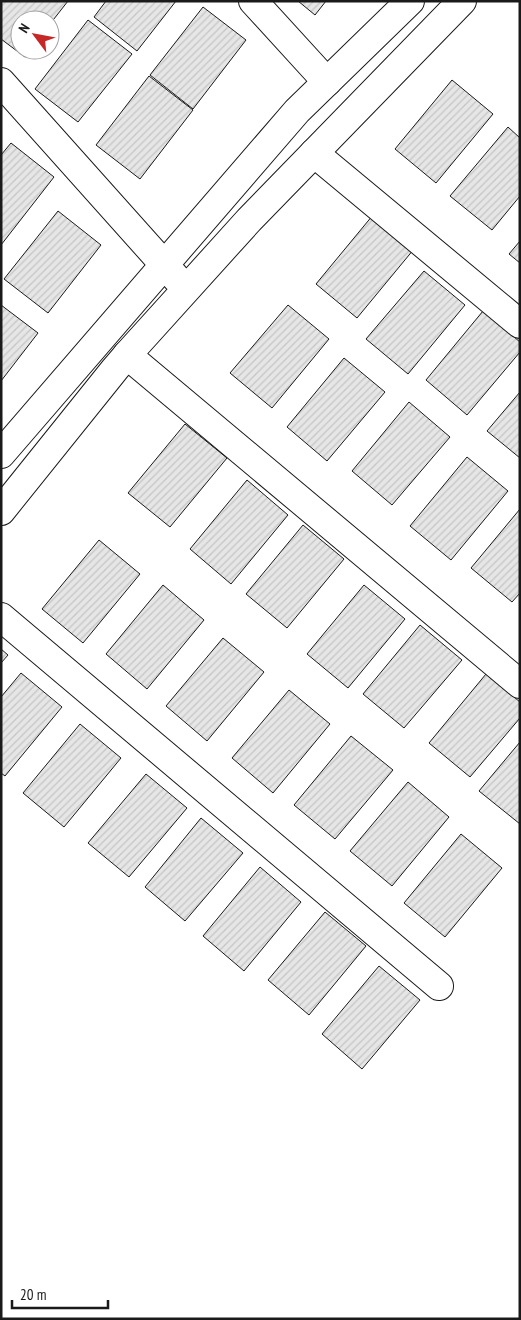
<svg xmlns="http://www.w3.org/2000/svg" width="521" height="1320" font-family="'PT Sans Narrow',sans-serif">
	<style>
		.building { fill: url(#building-hatch); stroke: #1a1a1a }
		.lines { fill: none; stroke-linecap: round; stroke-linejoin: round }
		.street-casing { stroke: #1a1a1a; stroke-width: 30 }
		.street { stroke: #fff; stroke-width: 28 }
	</style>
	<defs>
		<pattern id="building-hatch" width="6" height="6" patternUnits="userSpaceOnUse" patternTransform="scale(1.25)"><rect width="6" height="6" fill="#e6e6e6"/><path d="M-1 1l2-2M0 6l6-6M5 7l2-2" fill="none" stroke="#c5c5c5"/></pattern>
	</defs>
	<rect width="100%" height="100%" fill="#fff"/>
	<!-- building -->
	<g class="building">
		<polygon points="1,1 68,1 50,24 50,20 20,20 20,50 30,50 25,57 1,39"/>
		<polygon points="106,1 176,1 137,51 94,17"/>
		<polygon points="298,1 326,1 315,15"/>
		<polygon points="203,7 246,40 193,109 150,75"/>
		<polygon points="88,20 132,54 78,122 35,89"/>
		<polygon points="149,76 193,110 140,179 96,145"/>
		<polygon points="452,80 493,114 436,183 395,149"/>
		<polygon points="508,127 520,138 520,196 492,230 450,196"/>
		<polygon points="11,143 54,177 1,245 1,155"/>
		<polygon points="58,211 101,245 48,313 4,279"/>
		<polygon points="373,215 414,249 357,318 316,284"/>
		<polygon points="520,241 520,263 509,254"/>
		<polygon points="424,271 465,305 408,374 366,339"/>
		<polygon points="1,305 38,333 1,381"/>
		<polygon points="288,305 329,339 272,408 230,373"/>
		<polygon points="483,311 520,342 520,352 467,415 426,380"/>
		<polygon points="344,358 385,392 327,461 287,427"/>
		<polygon points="520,392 520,458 487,431"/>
		<polygon points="409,402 450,437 392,505 352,471"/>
		<polygon points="185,424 227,458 170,527 128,493"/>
		<polygon points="467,457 508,491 451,560 410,526"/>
		<polygon points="247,480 288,515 231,584 190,549"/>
		<polygon points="520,509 520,593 512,602 471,568"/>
		<polygon points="303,525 344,559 287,628 246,594"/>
		<polygon points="99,540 140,574 83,643 42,609"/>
		<polygon points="163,585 204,620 147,689 106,654"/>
		<polygon points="364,585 405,619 348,688 307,654"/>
		<polygon points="420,625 462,660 404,728 363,694"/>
		<polygon points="223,638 264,672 207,741 166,706"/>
		<polygon points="1,649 8,655 1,663"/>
		<polygon points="21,673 62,707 5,776 1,773 1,697"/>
		<polygon points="486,674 520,702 520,718 470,777 429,743"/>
		<polygon points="289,690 330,724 273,793 232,758"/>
		<polygon points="80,724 121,758 64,827 23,793"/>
		<polygon points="351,736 393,770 335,839 294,805"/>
		<polygon points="520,742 520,824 479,791"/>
		<polygon points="146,774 187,808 129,877 88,843"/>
		<polygon points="408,782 449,817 392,886 350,851"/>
		<polygon points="201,818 243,853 185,921 145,887"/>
		<polygon points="461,834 502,868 445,937 404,903"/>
		<polygon points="260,867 301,902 244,971 203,936"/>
		<polygon points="325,912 366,946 309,1015 268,980"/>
		<polygon points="379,966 420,1000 362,1069 322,1034"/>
	</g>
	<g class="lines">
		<defs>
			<g id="street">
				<polyline points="253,1 327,82"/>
				<polyline points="1,82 177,279"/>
				<polyline points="314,153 520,324"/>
				<polyline points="127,355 520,684"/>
				<polyline points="1,454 297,111 410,1"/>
				<polyline points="1,511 115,369 127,355 249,220 462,1"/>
				<polyline points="1,617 439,986"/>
			</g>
		</defs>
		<!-- street casing -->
		<use href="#street" class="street-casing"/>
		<!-- street -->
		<use href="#street" class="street"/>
	</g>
	<!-- border -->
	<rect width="521" height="1320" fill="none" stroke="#1a1a1a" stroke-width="5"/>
	<!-- north arrow -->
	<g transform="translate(35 35) rotate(302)"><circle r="24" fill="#ffffff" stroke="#a3a3a3"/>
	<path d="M0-4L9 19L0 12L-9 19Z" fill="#c62828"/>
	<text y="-8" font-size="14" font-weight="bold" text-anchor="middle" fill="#1a1a1a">N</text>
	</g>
	<!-- scale -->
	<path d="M12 1300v8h96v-8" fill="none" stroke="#1a1a1a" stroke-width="2.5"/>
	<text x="20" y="1300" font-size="15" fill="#1a1a1a" stroke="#ffffff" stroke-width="4" paint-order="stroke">20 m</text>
</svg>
